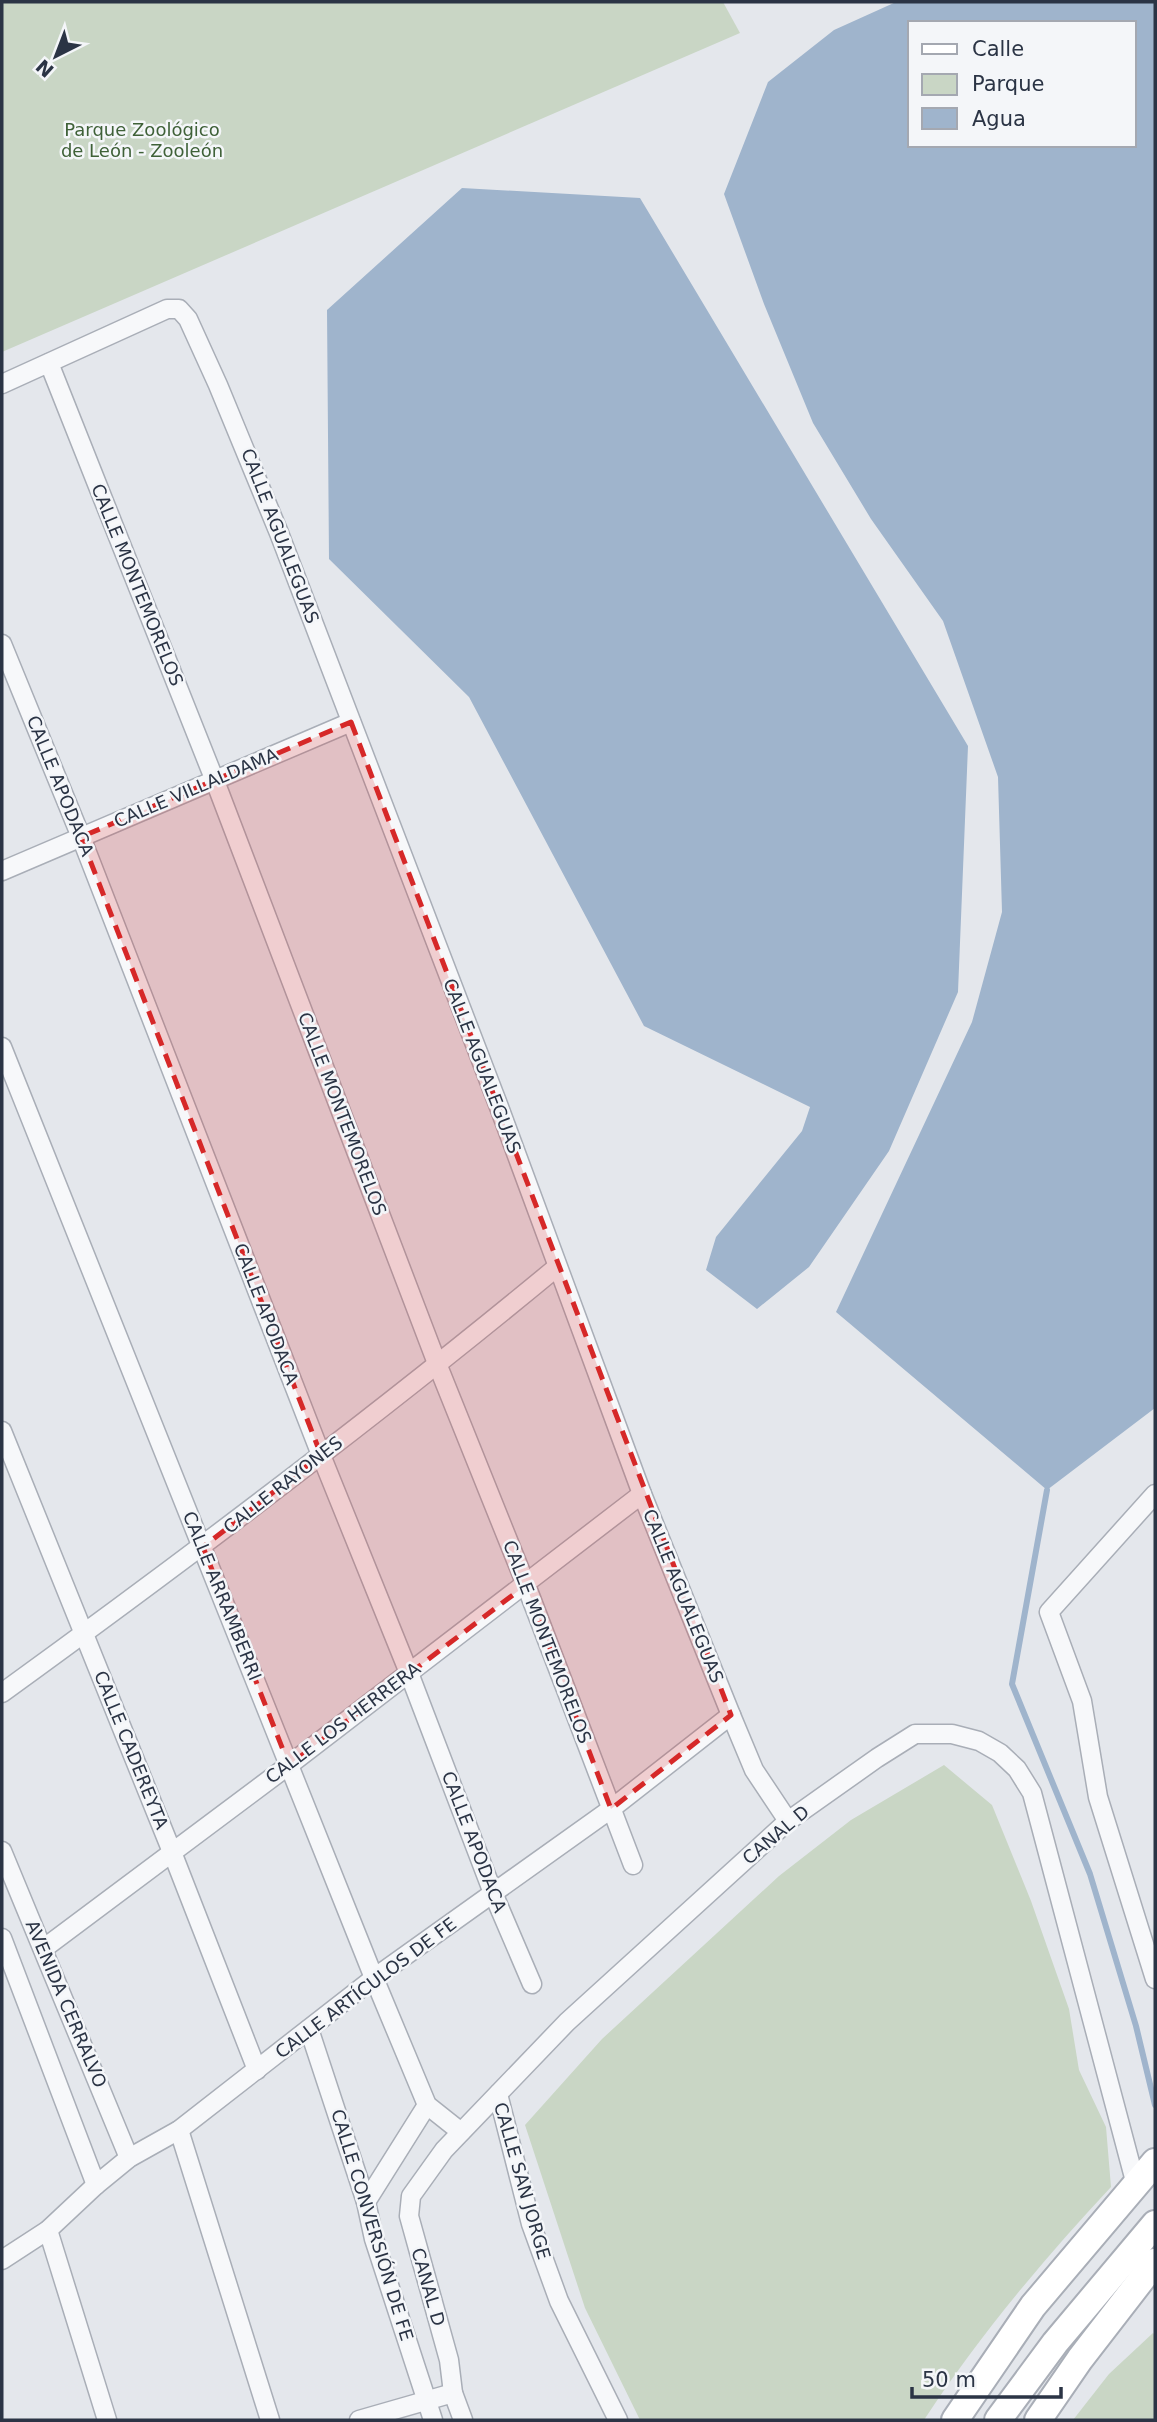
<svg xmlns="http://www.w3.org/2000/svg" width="1157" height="2422" font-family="'DejaVu Sans',sans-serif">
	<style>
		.green { fill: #c9d6c5 }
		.water { fill: #9fb4cc; fill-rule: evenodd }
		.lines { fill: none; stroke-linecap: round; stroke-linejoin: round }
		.stream { stroke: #9fb4cc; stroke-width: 6 }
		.street-casing { stroke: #a9aeb7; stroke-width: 21 }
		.secondary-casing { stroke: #a9aeb7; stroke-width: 30 }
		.street { stroke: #f7f8fa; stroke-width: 18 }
		.secondary { stroke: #fff; stroke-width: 26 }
		.marked { fill: #d62828; fill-opacity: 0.2; stroke: #d62828; stroke-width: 5; stroke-dasharray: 14 9; stroke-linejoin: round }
		.labels { text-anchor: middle; stroke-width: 5; stroke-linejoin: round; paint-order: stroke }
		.park-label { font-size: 18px; fill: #3f6138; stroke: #f4f6f9 }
		.street-label { font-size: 18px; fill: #2b3445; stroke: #f4f6f9 }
	</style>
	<rect width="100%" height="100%" fill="#e4e7ec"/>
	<!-- green -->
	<g class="green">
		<polygon points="2,2 723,2 740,33 2,352"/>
		<path d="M 944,1765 L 992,1805 L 1031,1901 L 1069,2009 L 1079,2070 L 1106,2127 L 1111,2187 C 1043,2260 979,2336 924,2420 L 640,2420 L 585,2308 L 525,2125 L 602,2039 L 779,1876 L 851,1820 Z"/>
		<polygon points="1153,2333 1155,2335 1155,2420 1073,2420 1109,2374"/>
	</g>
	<!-- water -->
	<g class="water">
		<path d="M 896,2 L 1155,2 L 1155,1408 L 1047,1490 L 836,1312 L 972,1022 L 1002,912 L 998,777 L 943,621 L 871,519 L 813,423 L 764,304 L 724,194 L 768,82 L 834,30 ZM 910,23 L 1134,23 L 1134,145 L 910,145 Z"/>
		<polygon points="462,188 640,198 968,746 958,992 889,1151 809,1267 757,1309 706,1270 716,1237 802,1131 810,1107 644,1026 469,697 329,559 327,310"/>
	</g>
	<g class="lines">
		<!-- stream -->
		<polyline class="stream" points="1047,1490 1012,1684 1090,1874 1136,2026 1155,2105"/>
		<defs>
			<g id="street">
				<polyline points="49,363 215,781 438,1366 526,1585 633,1865"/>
				<polyline points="2,384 167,309 179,309 188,319 218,385 279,533 499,1107 642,1494 731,1715 754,1770 788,1821"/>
				<polyline points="2,644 81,837 321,1455 409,1673 493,1893 532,1984"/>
				<polyline points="2,871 351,722"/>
				<polyline points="2,1047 374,1978 427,2105 461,2132"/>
				<polyline points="2,1431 172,1852 257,2070"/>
				<polyline points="1155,1494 1049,1612 1082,1701 1098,1797 1155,1979"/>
				<path d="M 2,1693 C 191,1556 377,1416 557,1267"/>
				<polyline points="2,1851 129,2158"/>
				<polyline points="2,1938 96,2185"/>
				<polyline points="43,1949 289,1765 642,1494"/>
				<polyline points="309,2029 366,2202 374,2239 433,2420"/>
				<polyline points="498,2094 531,2224 559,2301 618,2420"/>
				<polyline points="179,2130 270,2420"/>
				<polyline points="366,2202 427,2105"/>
				<polyline points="48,2230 107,2420"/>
				<polyline points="2,2260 48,2230 96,2185 129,2158 179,2130 374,1978 611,1809 731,1715"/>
				<polyline points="359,2420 453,2393"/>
				<polyline points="463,2420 453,2393 449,2360 409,2216 411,2196 444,2150 567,2022 788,1821 877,1758 915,1734 952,1734 979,1741 1000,1753 1017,1769 1032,1793 1136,2185"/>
			</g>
			<g id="secondary">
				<polyline points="955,2420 1033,2306 1155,2162"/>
				<polyline points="998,2420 1055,2343 1155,2224"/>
				<polyline points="1038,2420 1080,2359 1155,2262"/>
			</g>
		</defs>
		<!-- street casing -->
		<use href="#street" class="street-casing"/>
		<!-- secondary casing -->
		<use href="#secondary" class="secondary-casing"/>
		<!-- street -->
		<use href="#street" class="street"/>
		<!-- secondary -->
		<use href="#secondary" class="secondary"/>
	</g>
	<!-- marked area -->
	<path class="marked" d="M 351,722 L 731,1715 L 611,1809 L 526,1585 L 289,1765 L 203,1547 L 321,1455 L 81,837 Z"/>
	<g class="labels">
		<!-- park labels -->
		<g class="park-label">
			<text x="142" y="136">Parque Zoológico<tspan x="142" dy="21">de León - Zooleón</tspan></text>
		</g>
		<!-- street labels -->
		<g class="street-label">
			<text transform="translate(280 536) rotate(69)" y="6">CALLE AGUALEGUAS</text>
			<text transform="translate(137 585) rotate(68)" y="6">CALLE MONTEMORELOS</text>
			<text transform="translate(60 786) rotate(68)" y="6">CALLE APODACA</text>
			<text transform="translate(196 788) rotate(-23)" y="6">CALLE VILLALDAMA</text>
			<text transform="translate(482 1066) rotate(69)" y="6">CALLE AGUALEGUAS</text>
			<text transform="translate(342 1114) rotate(69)" y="6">CALLE MONTEMORELOS</text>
			<text transform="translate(266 1314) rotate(69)" y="6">CALLE APODACA</text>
			<text transform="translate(283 1485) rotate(-38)" y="6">CALLE RAYONES</text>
			<text transform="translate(222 1596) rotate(68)" y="6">CALLE ARRAMBERRI</text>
			<text transform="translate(683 1596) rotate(68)" y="6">CALLE AGUALEGUAS</text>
			<text transform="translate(547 1642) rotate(69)" y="6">CALLE MONTEMORELOS</text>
			<text transform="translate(343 1723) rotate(-37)" y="6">CALLE LOS HERRERA</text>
			<text transform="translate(131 1750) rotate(68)" y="6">CALLE CADEREYTA</text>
			<text transform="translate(776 1835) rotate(-40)" y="6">CANAL D</text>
			<text transform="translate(474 1842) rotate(69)" y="6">CALLE APODACA</text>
			<text transform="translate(366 1988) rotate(-37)" y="6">CALLE ARTÍCULOS DE FE</text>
			<text transform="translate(66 2004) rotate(67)" y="6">AVENIDA CERRALVO</text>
			<text transform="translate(522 2181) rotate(74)" y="6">CALLE SAN JORGE</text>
			<text transform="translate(372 2225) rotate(73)" y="6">CALLE CONVERSIÓN DE FE</text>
			<text transform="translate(428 2287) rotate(74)" y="6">CANAL D</text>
		</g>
	</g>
	<!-- border -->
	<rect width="1157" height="2422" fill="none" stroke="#2b3445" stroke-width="7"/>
	<!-- legend -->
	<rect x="908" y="21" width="228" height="126" fill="#f4f6f9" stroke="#a4a8b1" stroke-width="2"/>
	<rect x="922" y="44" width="35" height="10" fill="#ffffff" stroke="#a4a8b1" stroke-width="2"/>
	<text x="972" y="56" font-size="21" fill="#2b3445">Calle</text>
	<rect x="922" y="74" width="35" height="21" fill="#c9d6c5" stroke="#a4a8b1" stroke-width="2"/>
	<text x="972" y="91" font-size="21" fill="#2b3445">Parque</text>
	<rect x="922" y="108" width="35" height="21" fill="#9fb4cc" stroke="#a4a8b1" stroke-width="2"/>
	<text x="972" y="126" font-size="21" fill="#2b3445">Agua</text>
	<!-- north arrow -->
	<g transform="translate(56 56) rotate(222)" stroke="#f4f6f9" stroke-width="5" paint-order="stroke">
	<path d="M0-5L12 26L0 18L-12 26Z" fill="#2b3445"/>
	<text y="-10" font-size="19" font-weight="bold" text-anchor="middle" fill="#2b3445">N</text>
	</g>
	<!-- scale -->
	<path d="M912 2387v10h149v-10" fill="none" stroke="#2b3445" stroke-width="3.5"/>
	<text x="922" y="2387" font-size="21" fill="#2b3445" stroke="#f4f6f9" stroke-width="5" paint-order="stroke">50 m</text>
</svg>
